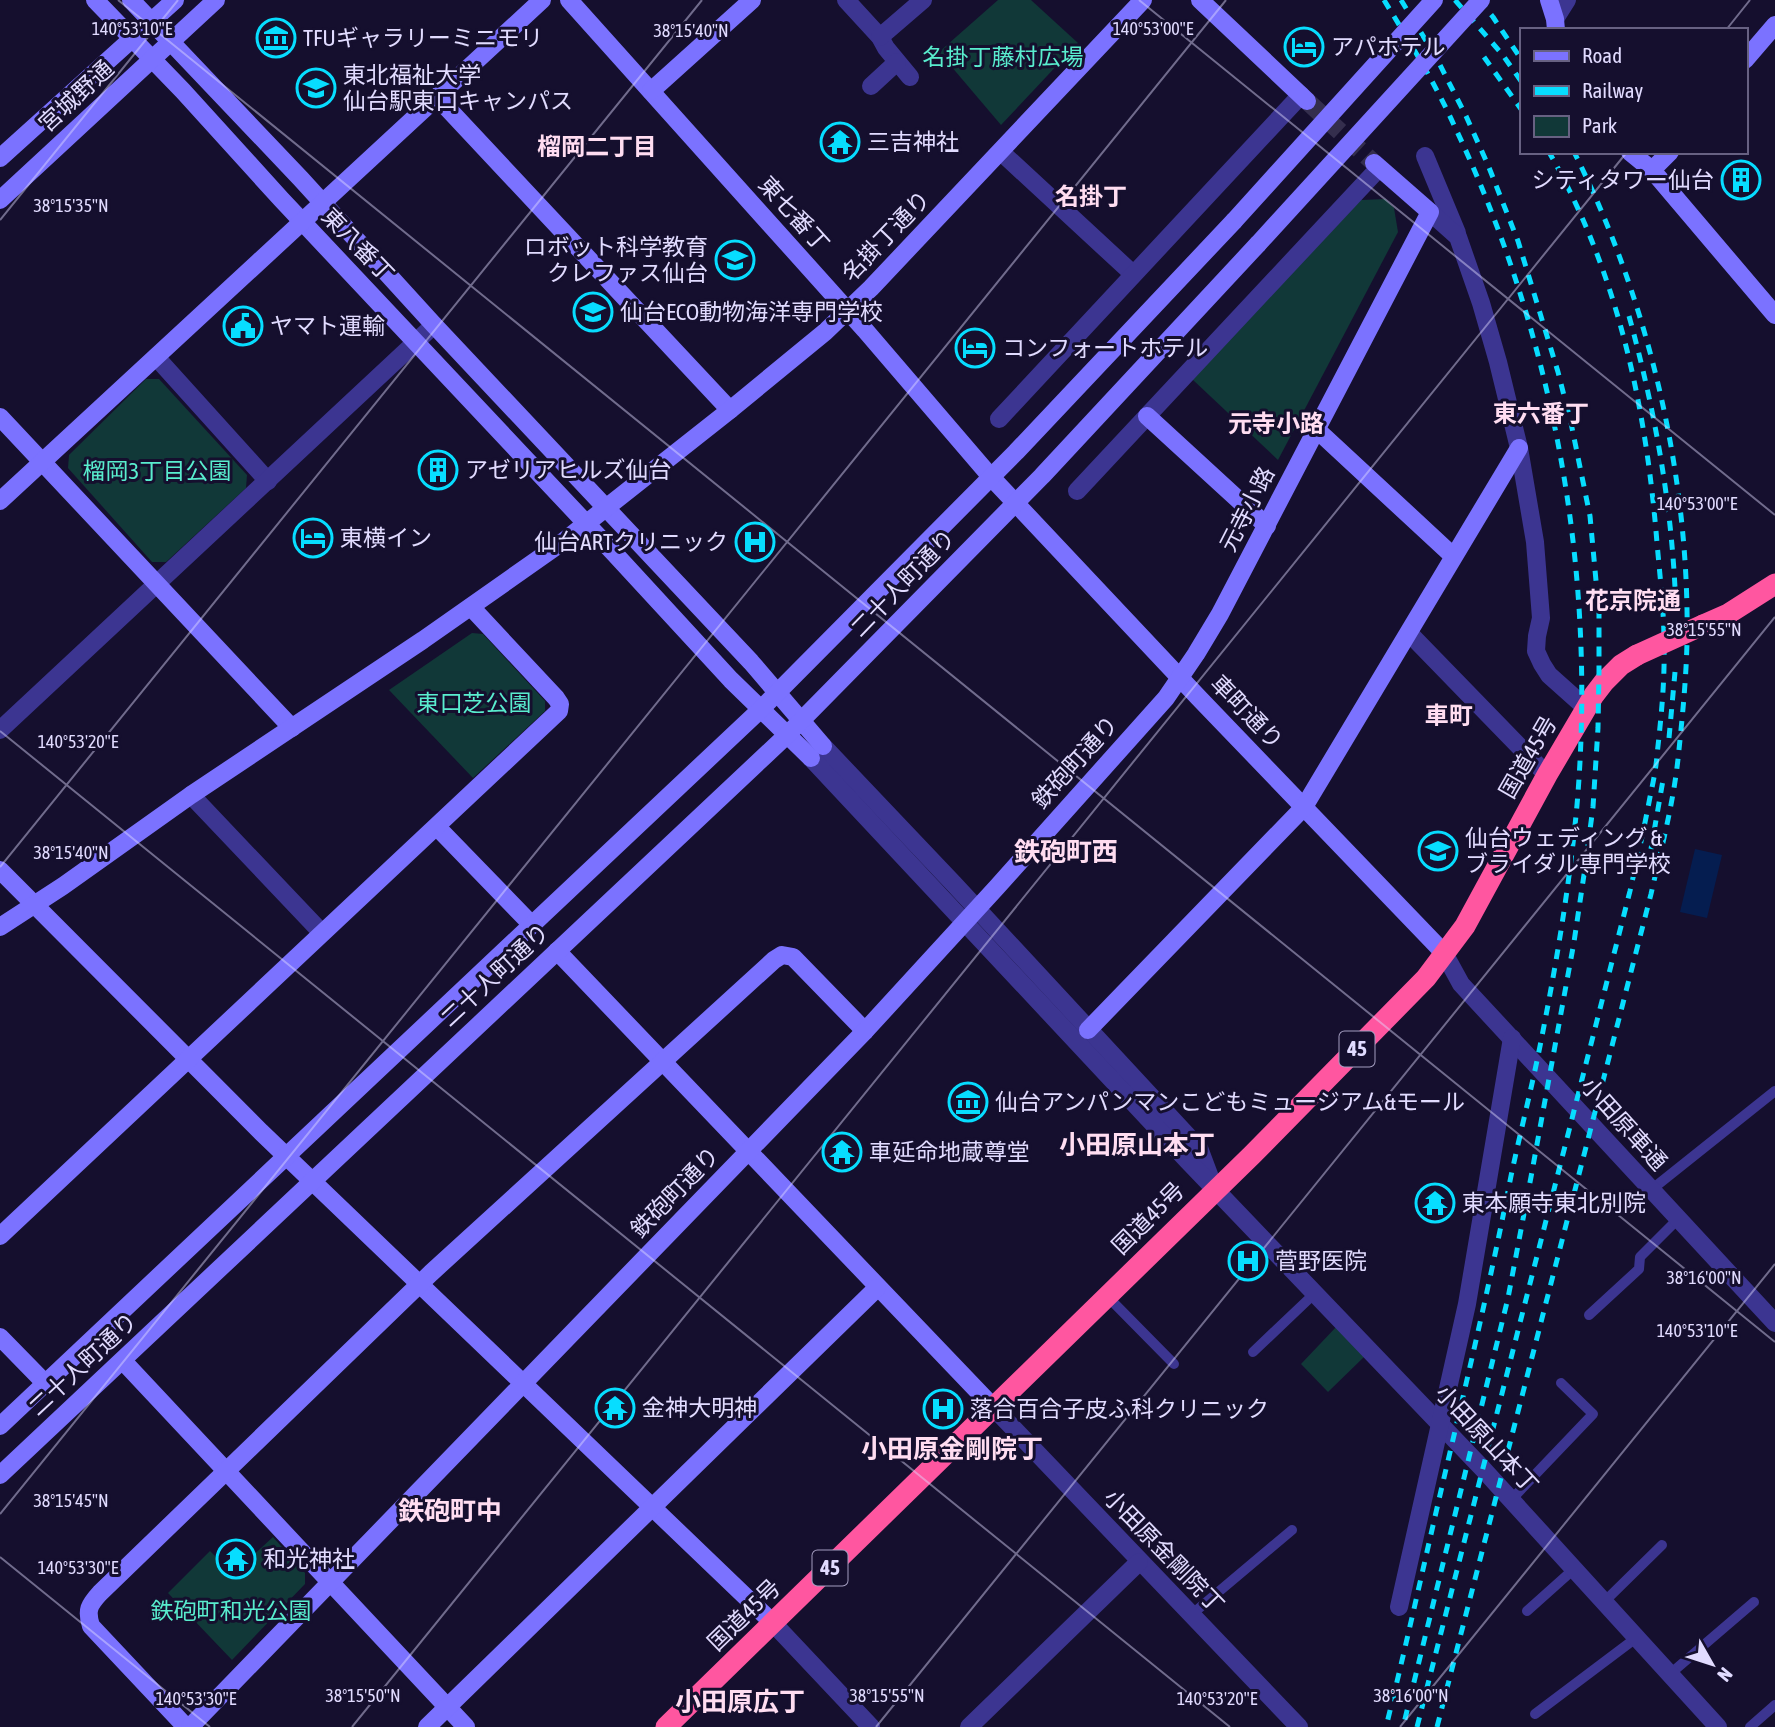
<svg xmlns="http://www.w3.org/2000/svg" width="1775" height="1727" font-family="'Asap Condensed','Noto Sans JP',sans-serif">
	<style>
		.green { fill: #113838 }
		.water { fill: #051d50 }
		.lines { fill: none; stroke-linecap: round; stroke-linejoin: round }
		.secondary-tunnel { stroke: #342e4d; stroke-width: 18; stroke-dasharray: 18 9; stroke-linecap: butt }
		.lane { stroke: #3c3591; stroke-width: 10 }
		.street { stroke: #3c3591; stroke-width: 18 }
		.secondary { stroke: #7b72ff; stroke-width: 18 }
		.highway { stroke: #ff56a0; stroke-width: 21 }
		.rail { stroke: #07ddff; stroke-width: 5; stroke-dasharray: 10 9; stroke-linecap: butt }
		.secondary-bridge { stroke: #7b72ff; stroke-width: 18 }
		.highway-bridge { stroke: #ff56a0; stroke-width: 21 }
		.ticks { fill: none; stroke: #e1dbff; stroke-width: 2; stroke-opacity: 0.45 }
		.labels { text-anchor: middle; stroke-width: 6; stroke-linejoin: round; paint-order: stroke }
		.shield { fill: #150f2e; stroke: #a49ec0; stroke-width: 2 }
		.shield-label { font-size: 21px; font-weight: bold; fill: #e1dbff }
		.poi-label { font-size: 23px; fill: #e1dbff; stroke: #150f2e; text-anchor: start }
		.park-label { font-size: 23px; fill: #59edce; stroke: #150f2e }
		.street-label { font-size: 23px; fill: #e1dbff; stroke: #150f2e }
		.neighbourhood-label { font-size: 24px; font-weight: bold; fill: #ffddf1; stroke: #150f2e }
		.quarter-label { font-size: 26px; font-weight: bold; fill: #ffddf1; stroke: #150f2e }
		.ticks-label { font-size: 18px; text-anchor: middle; fill: #e1dbff; stroke: #150f2e; stroke-width: 6; stroke-linejoin: round; paint-order: stroke }
	</style>
	<rect width="100%" height="100%" fill="#150f2e"/>
	<!-- green -->
	<g class="green">
		<polygon points="998,0 1031,0 1078,43 1001,125 939,52"/>
		<polygon points="1385,199 1394,208 1398,232 1278,460 1192,379 1361,200"/>
		<polygon points="146,379 159,379 247,475 246,488 166,562 152,562 68,468 69,455"/>
		<polygon points="472,633 483,634 545,701 545,711 473,778 389,690"/>
		<polygon points="1338,1325 1366,1355 1328,1392 1301,1364"/>
		<polygon points="273,1537 305,1573 305,1584 232,1660 168,1593 210,1551 233,1574"/>
	</g>
	<!-- water -->
	<polygon class="water" points="1695,849 1722,855 1707,918 1680,912"/>
	<g class="lines">
		<!-- secondary-tunnel -->
		<polyline class="secondary-tunnel" points="1307,101 1374,163"/>
		<!-- lane -->
		<g class="lane">
			<polyline points="1651,1190 1775,1091"/>
			<polyline points="1107,1296 1174,1364"/>
			<polyline points="1589,1315 1639,1269 1640,1257 1678,1219"/>
			<polyline points="1253,1352 1314,1294"/>
			<polyline points="1511,1500 1593,1414 1561,1383"/>
			<polyline points="1604,1602 1662,1545"/>
			<polyline points="1527,1611 1574,1569"/>
			<polyline points="1191,1615 1292,1530"/>
			<polyline points="1670,1674 1754,1602"/>
			<polyline points="1535,1714 1636,1638"/>
			<polyline points="1750,1727 1775,1705"/>
		</g>
		<!-- street -->
		<g class="street">
			<polyline points="846,0 880,37 886,48 910,77"/>
			<polyline points="1555,19 1567,0"/>
			<polyline points="880,37 923,0"/>
			<polyline points="871,86 897,62"/>
			<polyline points="1001,152 1133,274"/>
			<polyline points="1425,156 1457,233"/>
			<polyline points="1430,212 1458,237 1481,303 1498,362 1519,448 1535,542 1541,618 1537,636 1536,651 1542,664 1549,675 1586,708"/>
			<polyline points="156,357 268,481"/>
			<polyline points="999,419 1301,95"/>
			<polyline points="1077,491 1379,168"/>
			<polyline points="1409,633 1547,775"/>
			<polyline points="0,730 434,325"/>
			<polyline points="823,746 954,884 1199,1148 1211,1180"/>
			<polyline points="811,758 1187,1160 1483,1469 1718,1727"/>
			<polyline points="191,795 322,933"/>
			<polyline points="1444,953 1461,984 1775,1323"/>
			<polyline points="994,1408 1299,1727"/>
			<polyline points="1399,1607 1467,1304 1512,1038"/>
			<polyline points="773,1623 871,1727"/>
			<polyline points="969,1727 1139,1562"/>
		</g>
		<!-- secondary -->
		<g class="secondary">
			<polyline points="95,0 183,91 281,199 614,553 731,680 811,758"/>
			<polyline points="131,0 301,179 434,325 751,662 823,746"/>
			<polyline points="569,0 865,330 991,477 1198,697 1444,953"/>
			<polyline points="1200,0 1307,101"/>
			<polyline points="1549,0 1555,19 1556,30"/>
			<polyline points="1745,60 1775,25"/>
			<polyline points="651,91 752,0"/>
			<polyline points="437,97 730,410"/>
			<polyline points="1630,152 1652,170 1775,315"/>
			<polyline points="0,158 175,0"/>
			<polyline points="1652,170 1670,152"/>
			<polyline points="0,200 216,0"/>
			<polyline points="1147,416 1267,526"/>
			<polyline points="0,417 292,728"/>
			<polyline points="1316,429 1453,556"/>
			<polyline points="0,501 542,0"/>
			<polyline points="437,827 532,925"/>
			<polyline points="0,870 261,1132 773,1623"/>
			<polyline points="0,927 63,886 191,795 423,640 564,541 730,410 825,332 871,288 1143,0"/>
			<polyline points="557,951 994,1408"/>
			<polyline points="1088,1030 1304,807 1519,448"/>
			<polyline points="0,1236 559,711 560,704 556,698 471,607"/>
			<polyline points="0,1337 45,1383"/>
			<polyline points="123,1361 466,1727"/>
			<polyline points="0,1426 761,709 1016,452 1234,221"/>
			<polyline points="0,1475 787,735 1042,476 1258,244"/>
			<path d="M 186,1727 L 91,1626 C 86,1610 89,1605 100,1593 L 431,1273 L 774,960 L 782,955 L 793,957 L 865,1031"/>
			<polyline points="190,1727 865,1031 997,887 1166,698 1196,654 1220,614 1430,212 1374,163"/>
			<polyline points="427,1727 877,1288"/>
		</g>
		<!-- highway -->
		<g class="highway">
			<polyline points="1703,625 1728,614 1775,584"/>
			<polyline points="666,1727 1252,1155 1426,978 1465,926 1547,775 1594,695 1604,682 1621,665 1637,655"/>
		</g>
		<!-- rail -->
		<g class="rail">
			<path d="M 1384,0 C 1409,41 1434,81 1454,125 C 1554,336 1597,572 1577,805 C 1570,882 1557,960 1542,1036 C 1533,1083 1521,1129 1511,1176 C 1491,1279 1467,1380 1443,1482 C 1424,1564 1406,1646 1386,1727"/>
			<polyline points="1401,0 1436,57 1466,116 1488,165 1518,241 1558,372 1571,423 1590,516 1599,613 1599,672 1598,728 1593,807 1585,868 1574,942 1531,1177 1508,1298 1403,1727"/>
			<polyline points="1455,0 1502,54 1521,81"/>
			<polyline points="1479,0 1493,17 1521,59"/>
			<polyline points="1484,57 1521,109"/>
			<path d="M 1629,316 C 1656,414 1673,511 1676,612"/>
			<polyline points="1669,738 1675,672"/>
			<polyline points="1651,849 1663,780"/>
			<path d="M 1417,1727 L 1630,891 C 1637,860 1644,829 1650,797 C 1653,783 1656,769 1657,755 C 1661,719 1665,681 1664,644 C 1664,610 1660,577 1657,543 C 1646,406 1618,273 1549,152"/>
			<path d="M 1437,1727 L 1651,894 C 1661,850 1673,805 1678,759 C 1682,721 1686,682 1687,643 C 1690,477 1649,301 1574,152"/>
		</g>
		<!-- secondary-bridge -->
		<g class="secondary-bridge">
			<polyline points="1234,221 1434,0"/>
			<polyline points="1258,244 1481,0"/>
		</g>
		<!-- highway-bridge -->
		<polyline class="highway-bridge" points="1637,655 1703,625"/>
	</g>
	<!-- ticks -->
	<path class="ticks" d="M 118,0 L 1775,1342M 1139,0 L 1775,515M 1726,30 L 1750,0M 0,220 L 178,0M 0,731 L 1230,1727M 0,867 L 702,0M 0,1514 L 1226,0M 0,1557 L 210,1727M 352,1727 L 1627,152M 876,1727 L 1775,617M 1400,1727 L 1775,1264"/>
	<!-- icons -->
	<defs>
		<symbol id="museum-ring" viewBox="-11 -11 22 22"><circle r="9.5" fill="#150f2e" stroke="#07ddff" stroke-width="1.5"/><path d="M0-6L6-3V-2H-6V-3ZM-5-1h2V3h-2ZM-1-1h2V3h-2ZM3-1h2V3H3ZM-6 4H6V6H-6Z" fill="#07ddff"/></symbol>
		<symbol id="hotel-ring" viewBox="-11 -11 22 22"><circle r="9.5" fill="#150f2e" stroke="#07ddff" stroke-width="1.5"/><path d="M-6-4.5h1.5V1H6V5H4.5V3h-9V5H-6ZM-4 0a1.8 1.8 0 1 1 3.6 0ZM.5 0V-2.5h3Q6-2.5 6 0Z" fill="#07ddff"/></symbol>
		<symbol id="university-ring" viewBox="-11 -11 22 22"><circle r="9.5" fill="#150f2e" stroke="#07ddff" stroke-width="1.5"/><path d="M0-5L7-2L0 1L-7-2ZM-4 1L0 2.5L4 1V4Q0 6-4 4Z" fill="#07ddff"/></symbol>
		<symbol id="temple-ring" viewBox="-11 -11 22 22"><circle r="9.5" fill="#150f2e" stroke="#07ddff" stroke-width="1.5"/><path d="M0-6L5-2H3V0L6.5 2.5H4V6H1.5V3h-3V6H-4V2.5H-6.5L-3 0V-2H-5Z" fill="#07ddff"/></symbol>
		<symbol id="building-ring" viewBox="-11 -11 22 22"><circle r="9.5" fill="#150f2e" stroke="#07ddff" stroke-width="1.5"/><path d="M-4-6H4V6H1V3H-1V6H-4ZM-2.5-4.3h1.7v1.8h-1.7ZM.8-4.3h1.7v1.8H.8ZM-2.5-1h1.7V.8h-1.7ZM.8-1h1.7V.8H.8Z" fill="#07ddff"/></symbol>
		<symbol id="school-ring" viewBox="-11 -11 22 22"><circle r="9.5" fill="#150f2e" stroke="#07ddff" stroke-width="1.5"/><path d="M0-5L7-2L0 1L-7-2ZM-4 1L0 2.5L4 1V4Q0 6-4 4Z" fill="#07ddff"/></symbol>
		<symbol id="civic-ring" viewBox="-11 -11 22 22"><circle r="9.5" fill="#150f2e" stroke="#07ddff" stroke-width="1.5"/><path d="M-.6-6.5H3V-4.5H.6V-3L4-1V1h2V6H-6V1h2V-1L-.6-3ZM-1.2 2.5V6h2.4V2.5Z" fill="#07ddff"/></symbol>
		<symbol id="hospital-ring" viewBox="-11 -11 22 22"><circle r="9.5" fill="#150f2e" stroke="#07ddff" stroke-width="1.5"/><path d="M-5-5h3v3.5h4V-5h3V5h-3V1.5h-4V5h-3Z" fill="#07ddff"/></symbol>
	</defs>
	<g fill-rule="evenodd">
		<use href="#museum-ring" x="254" y="16" width="44" height="44"/>
		<use href="#hotel-ring" x="1282" y="25" width="44" height="44"/>
		<use href="#university-ring" x="294" y="66" width="44" height="44"/>
		<use href="#temple-ring" x="818" y="120" width="44" height="44"/>
		<use href="#building-ring" x="1719" y="158" width="44" height="44"/>
		<use href="#school-ring" x="713" y="238" width="44" height="44"/>
		<use href="#university-ring" x="571" y="290" width="44" height="44"/>
		<use href="#civic-ring" x="221" y="304" width="44" height="44"/>
		<use href="#hotel-ring" x="953" y="326" width="44" height="44"/>
		<use href="#building-ring" x="416" y="448" width="44" height="44"/>
		<use href="#hotel-ring" x="291" y="516" width="44" height="44"/>
		<use href="#hospital-ring" x="733" y="520" width="44" height="44"/>
		<use href="#university-ring" x="1416" y="829" width="44" height="44"/>
		<use href="#museum-ring" x="946" y="1080" width="44" height="44"/>
		<use href="#temple-ring" x="820" y="1130" width="44" height="44"/>
		<use href="#temple-ring" x="1413" y="1181" width="44" height="44"/>
		<use href="#hospital-ring" x="1226" y="1239" width="44" height="44"/>
		<use href="#temple-ring" x="593" y="1386" width="44" height="44"/>
		<use href="#hospital-ring" x="921" y="1387" width="44" height="44"/>
		<use href="#temple-ring" x="214" y="1537" width="44" height="44"/>
	</g>
	<g class="labels">
		<!-- shield labels -->
		<g class="shield">
			<rect x="1339.5" y="1031.5" width="35" height="35" rx="5"/>
			<rect x="812.5" y="1550.5" width="35" height="35" rx="5"/>
		</g>
		<g class="shield-label">
			<text x="1357" y="1056">45</text>
			<text x="830" y="1575">45</text>
		</g>
		<!-- poi labels -->
		<g class="poi-label">
			<text x="303" y="46">TFUギャラリーミニモリ</text>
			<text x="1331" y="55">アパホテル</text>
			<text x="343" y="83">東北福祉大学<tspan x="343" dy="26">仙台駅東口キャンパス</tspan></text>
			<text x="867" y="150">三吉神社</text>
			<text x="1714" y="188" text-anchor="end">シティタワー仙台</text>
			<text x="708" y="255" text-anchor="end">ロボット科学教育<tspan x="708" dy="26">クレファス仙台</tspan></text>
			<text x="620" y="320">仙台ECO動物海洋専門学校</text>
			<text x="270" y="334">ヤマト運輸</text>
			<text x="1002" y="356">コンフォートホテル</text>
			<text x="465" y="478">アゼリアヒルズ仙台</text>
			<text x="340" y="546">東横イン</text>
			<text x="728" y="550" text-anchor="end">仙台ARTクリニック</text>
			<text x="1465" y="846">仙台ウェディング &amp;<tspan x="1465" dy="26">ブライダル専門学校</tspan></text>
			<text x="995" y="1110">仙台アンパンマンこどもミュージアム&amp;モール</text>
			<text x="869" y="1160">車延命地蔵尊堂</text>
			<text x="1462" y="1211">東本願寺東北別院</text>
			<text x="1275" y="1269">菅野医院</text>
			<text x="642" y="1416">金神大明神</text>
			<text x="970" y="1417">落合百合子皮ふ科クリニック</text>
			<text x="263" y="1567">和光神社</text>
		</g>
		<!-- park labels -->
		<g class="park-label">
			<text x="1003" y="65">名掛丁藤村広場</text>
			<text x="157" y="479">榴岡3丁目公園</text>
			<text x="474" y="711">東口芝公園</text>
			<text x="231" y="1619">鉄砲町和光公園</text>
		</g>
		<!-- street labels -->
		<g class="street-label">
			<text transform="translate(76 96) rotate(-43)" y="8">宮城野通</text>
			<text transform="translate(794 214) rotate(48)" y="8">東七番丁</text>
			<text transform="translate(886 236) rotate(-46)" y="8">名掛丁通り</text>
			<text transform="translate(358 245) rotate(46)" y="8">東八番丁</text>
			<text transform="translate(1247 509) rotate(-63)" y="8">元寺小路</text>
			<text transform="translate(903 583) rotate(-46)" y="8">二十人町通り</text>
			<text transform="translate(1247 712) rotate(46)" y="8">車町通り</text>
			<text transform="translate(1528 757) rotate(-60)" y="8">国道45号</text>
			<text transform="translate(1075 762) rotate(-48)" y="8">鉄砲町通り</text>
			<text transform="translate(495 975) rotate(-43)" y="8">二十人町通り</text>
			<text transform="translate(1624 1124) rotate(48)" y="8">小田原車通</text>
			<text transform="translate(675 1192) rotate(-46)" y="8">鉄砲町通り</text>
			<text transform="translate(1148 1218) rotate(-45)" y="8">国道45号</text>
			<text transform="translate(83 1364) rotate(-43)" y="8">二十人町通り</text>
			<text transform="translate(1487 1439) rotate(47)" y="8">小田原山本丁</text>
			<text transform="translate(1164 1551) rotate(46)" y="8">小田原金剛院丁</text>
			<text transform="translate(744 1615) rotate(-44)" y="8">国道45号</text>
		</g>
		<!-- neighbourhood labels -->
		<g class="neighbourhood-label">
			<text x="597" y="155">榴岡二丁目</text>
			<text x="1091" y="205">名掛丁</text>
			<text x="1541" y="422">東六番丁</text>
			<text x="1276" y="432">元寺小路</text>
			<text x="1633" y="609">花京院通</text>
			<text x="1449" y="724">車町</text>
		</g>
		<!-- quarter labels -->
		<g class="quarter-label">
			<text x="1066" y="861">鉄砲町西</text>
			<text x="1137" y="1154">小田原山本丁</text>
			<text x="952" y="1458">小田原金剛院丁</text>
			<text x="450" y="1520">鉄砲町中</text>
			<text x="740" y="1711">小田原広丁</text>
		</g>
	</g>
	<g class="ticks-label">
		<text x="132" y="35">140°53'10"E</text>
		<text x="1153" y="35">140°53'00"E</text>
		<text x="691" y="37">38°15'40"N</text>
		<text x="71" y="212">38°15'35"N</text>
		<text x="1697" y="510">140°53'00"E</text>
		<text x="1704" y="636">38°15'55"N</text>
		<text x="78" y="748">140°53'20"E</text>
		<text x="71" y="859">38°15'40"N</text>
		<text x="1704" y="1284">38°16'00"N</text>
		<text x="1697" y="1337">140°53'10"E</text>
		<text x="71" y="1507">38°15'45"N</text>
		<text x="78" y="1574">140°53'30"E</text>
		<text x="363" y="1702">38°15'50"N</text>
		<text x="887" y="1702">38°15'55"N</text>
		<text x="1411" y="1702">38°16'00"N</text>
		<text x="196" y="1705">140°53'30"E</text>
		<text x="1217" y="1705">140°53'20"E</text>
	</g>
	<!-- legend -->
	<rect x="1520" y="28" width="228" height="126" fill="#150f2e" stroke="#676182" stroke-width="2"/>
	<rect x="1534" y="51" width="35" height="10" fill="#7b72ff" stroke="#676182" stroke-width="2"/>
	<text x="1582" y="63" font-size="21" fill="#e1dbff">Road</text>
	<rect x="1534" y="86" width="35" height="10" fill="#07ddff" stroke="#676182" stroke-width="2"/>
	<text x="1582" y="98" font-size="21" fill="#e1dbff">Railway</text>
	<rect x="1534" y="116" width="35" height="21" fill="#113838" stroke="#676182" stroke-width="2"/>
	<text x="1582" y="133" font-size="21" fill="#e1dbff">Park</text>
	<!-- north arrow -->
	<g transform="translate(1712 1664) rotate(129)" stroke="#150f2e" stroke-width="5" paint-order="stroke">
	<path d="M0-5L12 26L0 18L-12 26Z" fill="#e1dbff"/>
	<text y="-10" font-size="19" font-weight="bold" text-anchor="middle" fill="#e1dbff">N</text>
	</g>
</svg>
